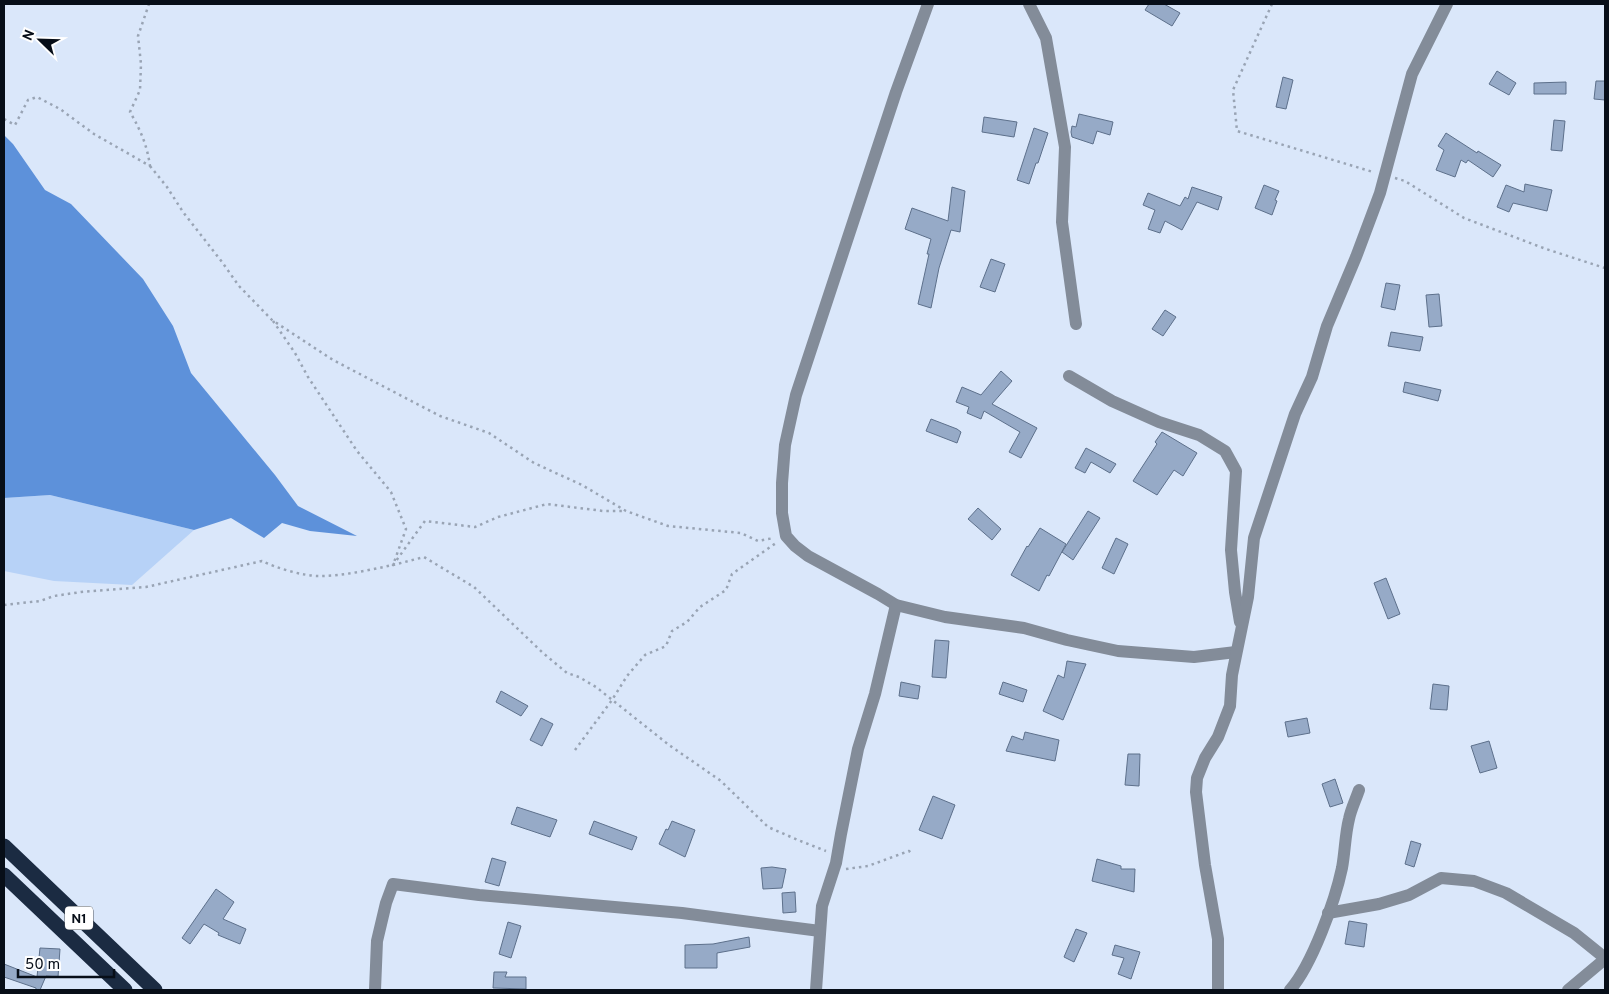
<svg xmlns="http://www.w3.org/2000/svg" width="1609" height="994" font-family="Overpass,sans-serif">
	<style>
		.green { fill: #b7d2f7 }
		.water { fill: #5d91da }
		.building { fill: #96aac7; stroke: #5d708b }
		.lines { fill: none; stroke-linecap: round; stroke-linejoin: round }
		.path { stroke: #99a4b4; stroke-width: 2.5; stroke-dasharray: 2.5 4; stroke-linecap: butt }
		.minor { stroke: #838c99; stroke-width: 12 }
		.highway { stroke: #1b2b42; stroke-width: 15 }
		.labels { text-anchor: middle; stroke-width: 5; stroke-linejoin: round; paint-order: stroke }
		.shield { fill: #fff; stroke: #51565d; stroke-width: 1 }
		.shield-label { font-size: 14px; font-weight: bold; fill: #070e18 }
	</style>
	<rect width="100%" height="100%" fill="#dae7fa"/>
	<!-- green -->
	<polygon class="green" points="50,495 194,530 132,585 54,581 4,571 4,498"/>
	<!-- water -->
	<polygon class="water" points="4,135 13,144 45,190 71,204 143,279 173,326 191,373 275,475 298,506 357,536 310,531 282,523 264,538 231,518 194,530 50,495 4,498"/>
	<!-- building -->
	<g class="building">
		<polygon points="1149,4 1164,4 1180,13 1172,26 1145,10"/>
		<polygon points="1497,71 1516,83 1509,95 1489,84"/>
		<polygon points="1283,77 1293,80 1286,109 1276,107"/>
		<polygon points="1596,81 1605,81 1605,100 1594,99"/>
		<polygon points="1566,82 1566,94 1534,94 1534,83"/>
		<polygon points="1079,114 1113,122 1110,135 1097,131 1093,144 1072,137 1071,132 1072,126 1076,127"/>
		<polygon points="984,117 1017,122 1014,137 982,132"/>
		<polygon points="1554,120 1565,121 1562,151 1551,150"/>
		<polygon points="1034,128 1048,133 1038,163 1036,163 1029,184 1017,180"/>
		<polygon points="1446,133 1477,153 1478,151 1501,165 1493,177 1468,160 1466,163 1461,160 1455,177 1436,170 1444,150 1438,146"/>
		<polygon points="1525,184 1552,190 1547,211 1513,203 1509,212 1497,207 1506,185 1524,192"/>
		<polygon points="1264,185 1279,191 1275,200 1277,201 1272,215 1255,208"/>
		<polygon points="952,187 965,191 960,232 951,230 939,268 931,308 918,304 929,254 927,254 931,239 905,229 912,208 948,221"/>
		<polygon points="1192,187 1222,197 1218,210 1197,202 1182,230 1165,221 1160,233 1148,229 1155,210 1143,205 1148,193 1180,206 1185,197 1188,199"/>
		<polygon points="991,259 1005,264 995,292 980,287"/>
		<polygon points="1386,283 1400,285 1395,310 1381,307"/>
		<polygon points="1439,294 1442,326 1429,327 1426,295"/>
		<polygon points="1165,310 1176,317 1163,336 1152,329"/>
		<polygon points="1391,332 1423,337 1420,351 1388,346"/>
		<polygon points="1001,371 1012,381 992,404 1037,428 1021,458 1009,452 1020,432 984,411 981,419 967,413 969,407 956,402 962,387 981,395"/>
		<polygon points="1405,382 1441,390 1438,401 1403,392"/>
		<polygon points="931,419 957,429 961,432 957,443 926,431"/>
		<polygon points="1162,432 1197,453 1183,476 1174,470 1157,495 1133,481 1157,444 1155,442"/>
		<polygon points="1086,448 1116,464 1110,473 1091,462 1085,473 1075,468"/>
		<polygon points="978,508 1001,529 992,540 968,519"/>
		<polygon points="1088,511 1100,518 1073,560 1062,552"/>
		<polygon points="1040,528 1066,544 1049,576 1047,575 1039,591 1011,575 1027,546 1028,547"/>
		<polygon points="1116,538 1128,544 1114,574 1102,568"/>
		<polygon points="1386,578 1400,614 1388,619 1374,583"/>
		<polygon points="935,640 949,641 946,678 932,677"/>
		<polygon points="1067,661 1086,664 1063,720 1043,711 1058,675 1064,678"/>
		<polygon points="901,682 920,686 918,699 899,696"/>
		<polygon points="1003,682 1027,690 1023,702 999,694"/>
		<polygon points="1433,684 1449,686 1447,710 1430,709"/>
		<polygon points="501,691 528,706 521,716 496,702"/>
		<polygon points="541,718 553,724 542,746 530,740"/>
		<polygon points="1307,718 1310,733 1288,737 1285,722"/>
		<polygon points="1025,732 1059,740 1055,761 1006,751 1012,736 1023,740"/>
		<polygon points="1489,741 1497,768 1480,773 1471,746"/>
		<polygon points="1128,754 1140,754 1139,786 1125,785"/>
		<polygon points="1335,779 1343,803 1330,807 1322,784"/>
		<polygon points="933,796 955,805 942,839 919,830"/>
		<polygon points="517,807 557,820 550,837 511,824"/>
		<polygon points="594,821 637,837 632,850 589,834"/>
		<polygon points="672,821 695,830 685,857 659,844 666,829 668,830"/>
		<polygon points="1411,841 1421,844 1414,867 1405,864"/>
		<polygon points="492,858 506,862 499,886 485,882"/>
		<polygon points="1097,859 1121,866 1121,869 1135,869 1134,892 1092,881"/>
		<polygon points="772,867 786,869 782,888 763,889 761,868"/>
		<polygon points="216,889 234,902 223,919 246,929 240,944 218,935 219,933 204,924 190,944 182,938"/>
		<polygon points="795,892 796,912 783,913 782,893"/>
		<polygon points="1349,921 1367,924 1364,947 1345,944"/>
		<polygon points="508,922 521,926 511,958 499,954"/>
		<polygon points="1076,929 1087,933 1074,962 1064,957"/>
		<polygon points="749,937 750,947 717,953 717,968 685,968 685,945 713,944"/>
		<polygon points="1115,945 1140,952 1131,979 1118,974 1124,958 1112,955"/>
		<polygon points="40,948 60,949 58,977 46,976 40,990 36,990 36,988 4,977 4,964 37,977"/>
		<polygon points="494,972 507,972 505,977 526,977 526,989 493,988"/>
	</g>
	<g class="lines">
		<!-- path -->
		<g class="path">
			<polyline points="1272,4 1233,90 1237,131 1373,172"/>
			<path d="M 4,119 L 15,125 L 28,100 L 37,97 L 60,109 L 94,134 L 150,166 C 147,145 141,131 130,112 L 140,90 L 141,64 L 138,36 L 149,4"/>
			<polyline points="150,166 167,187 183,212 222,262 239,286 272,320 333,360 440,416 489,433 534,463 582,485 626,511 668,526 741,533 758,541 774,538"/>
			<polyline points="1395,178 1405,181 1464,218 1546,249 1605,268"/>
			<polyline points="273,321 295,353 308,377 357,451 391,492 406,529 393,565 424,557 474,587 543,653 567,673 579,677 596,687 669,745 721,781 768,827 798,840 826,851"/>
			<path d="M 4,605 L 40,601 L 54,596 L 81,592 L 146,587 L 262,561 C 276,568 303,576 319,576 C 343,576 369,570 393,565 L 425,521 L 475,527 L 498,517 L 547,504 L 603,511 L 624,511"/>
			<polyline points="575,750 612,700 627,676 645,655 666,646 672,631 687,622 700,607 726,590 732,574 776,543"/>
			<polyline points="846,869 868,866 909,851 912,854"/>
		</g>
		<!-- minor -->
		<g class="minor">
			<polyline points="928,4 896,92 796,395 785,445 782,483 782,513 786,536 795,546 808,556 878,594 896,605 945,617 1024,628 1067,640 1118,651 1194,657 1236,652"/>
			<polyline points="1029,4 1046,38 1065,147 1062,222 1076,324"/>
			<polyline points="1069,376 1112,401 1159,422 1199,435 1225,451 1236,471 1231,550 1235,592 1240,622"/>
			<polyline points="1328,913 1379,904 1409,895 1441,878 1474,881 1506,893 1574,933 1605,958"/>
			<polyline points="375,990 377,941 386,903 393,884 479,895 682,913 820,931"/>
			<polyline points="816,990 822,906 836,863 841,834 858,749 875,694 896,605"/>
			<polyline points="1218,990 1218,939 1205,865 1196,792 1197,778 1205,758 1218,737 1230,706 1232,675 1248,597 1254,538 1295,414 1312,377 1327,326 1356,257 1380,193 1412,74 1447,4"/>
			<path d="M 1290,990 C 1312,965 1335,901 1342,868 C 1345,852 1345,835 1349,819 C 1351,809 1356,799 1359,790"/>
			<polyline points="1568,990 1605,959"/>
		</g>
		<!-- highway -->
		<g class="highway">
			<polyline points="4,846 155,990"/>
			<polyline points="4,875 125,990"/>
		</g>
	</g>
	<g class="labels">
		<!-- shield labels -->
		<rect class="shield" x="65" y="906.5" width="28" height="23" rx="4"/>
		<g class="shield-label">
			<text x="79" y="923">N1</text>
		</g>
	</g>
	<!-- border -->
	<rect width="1609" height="994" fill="none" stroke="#070e18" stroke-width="10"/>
	<!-- north arrow -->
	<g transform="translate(40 40) rotate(293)" stroke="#ffffff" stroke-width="4" paint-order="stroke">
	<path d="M0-4L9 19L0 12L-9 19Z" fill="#070e18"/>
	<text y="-8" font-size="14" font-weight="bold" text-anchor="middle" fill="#070e18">N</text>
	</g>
	<!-- scale -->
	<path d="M18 969v8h96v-8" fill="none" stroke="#070e18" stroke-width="2.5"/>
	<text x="25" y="969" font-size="15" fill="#070e18" stroke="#ffffff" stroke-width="4" paint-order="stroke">50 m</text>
</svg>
